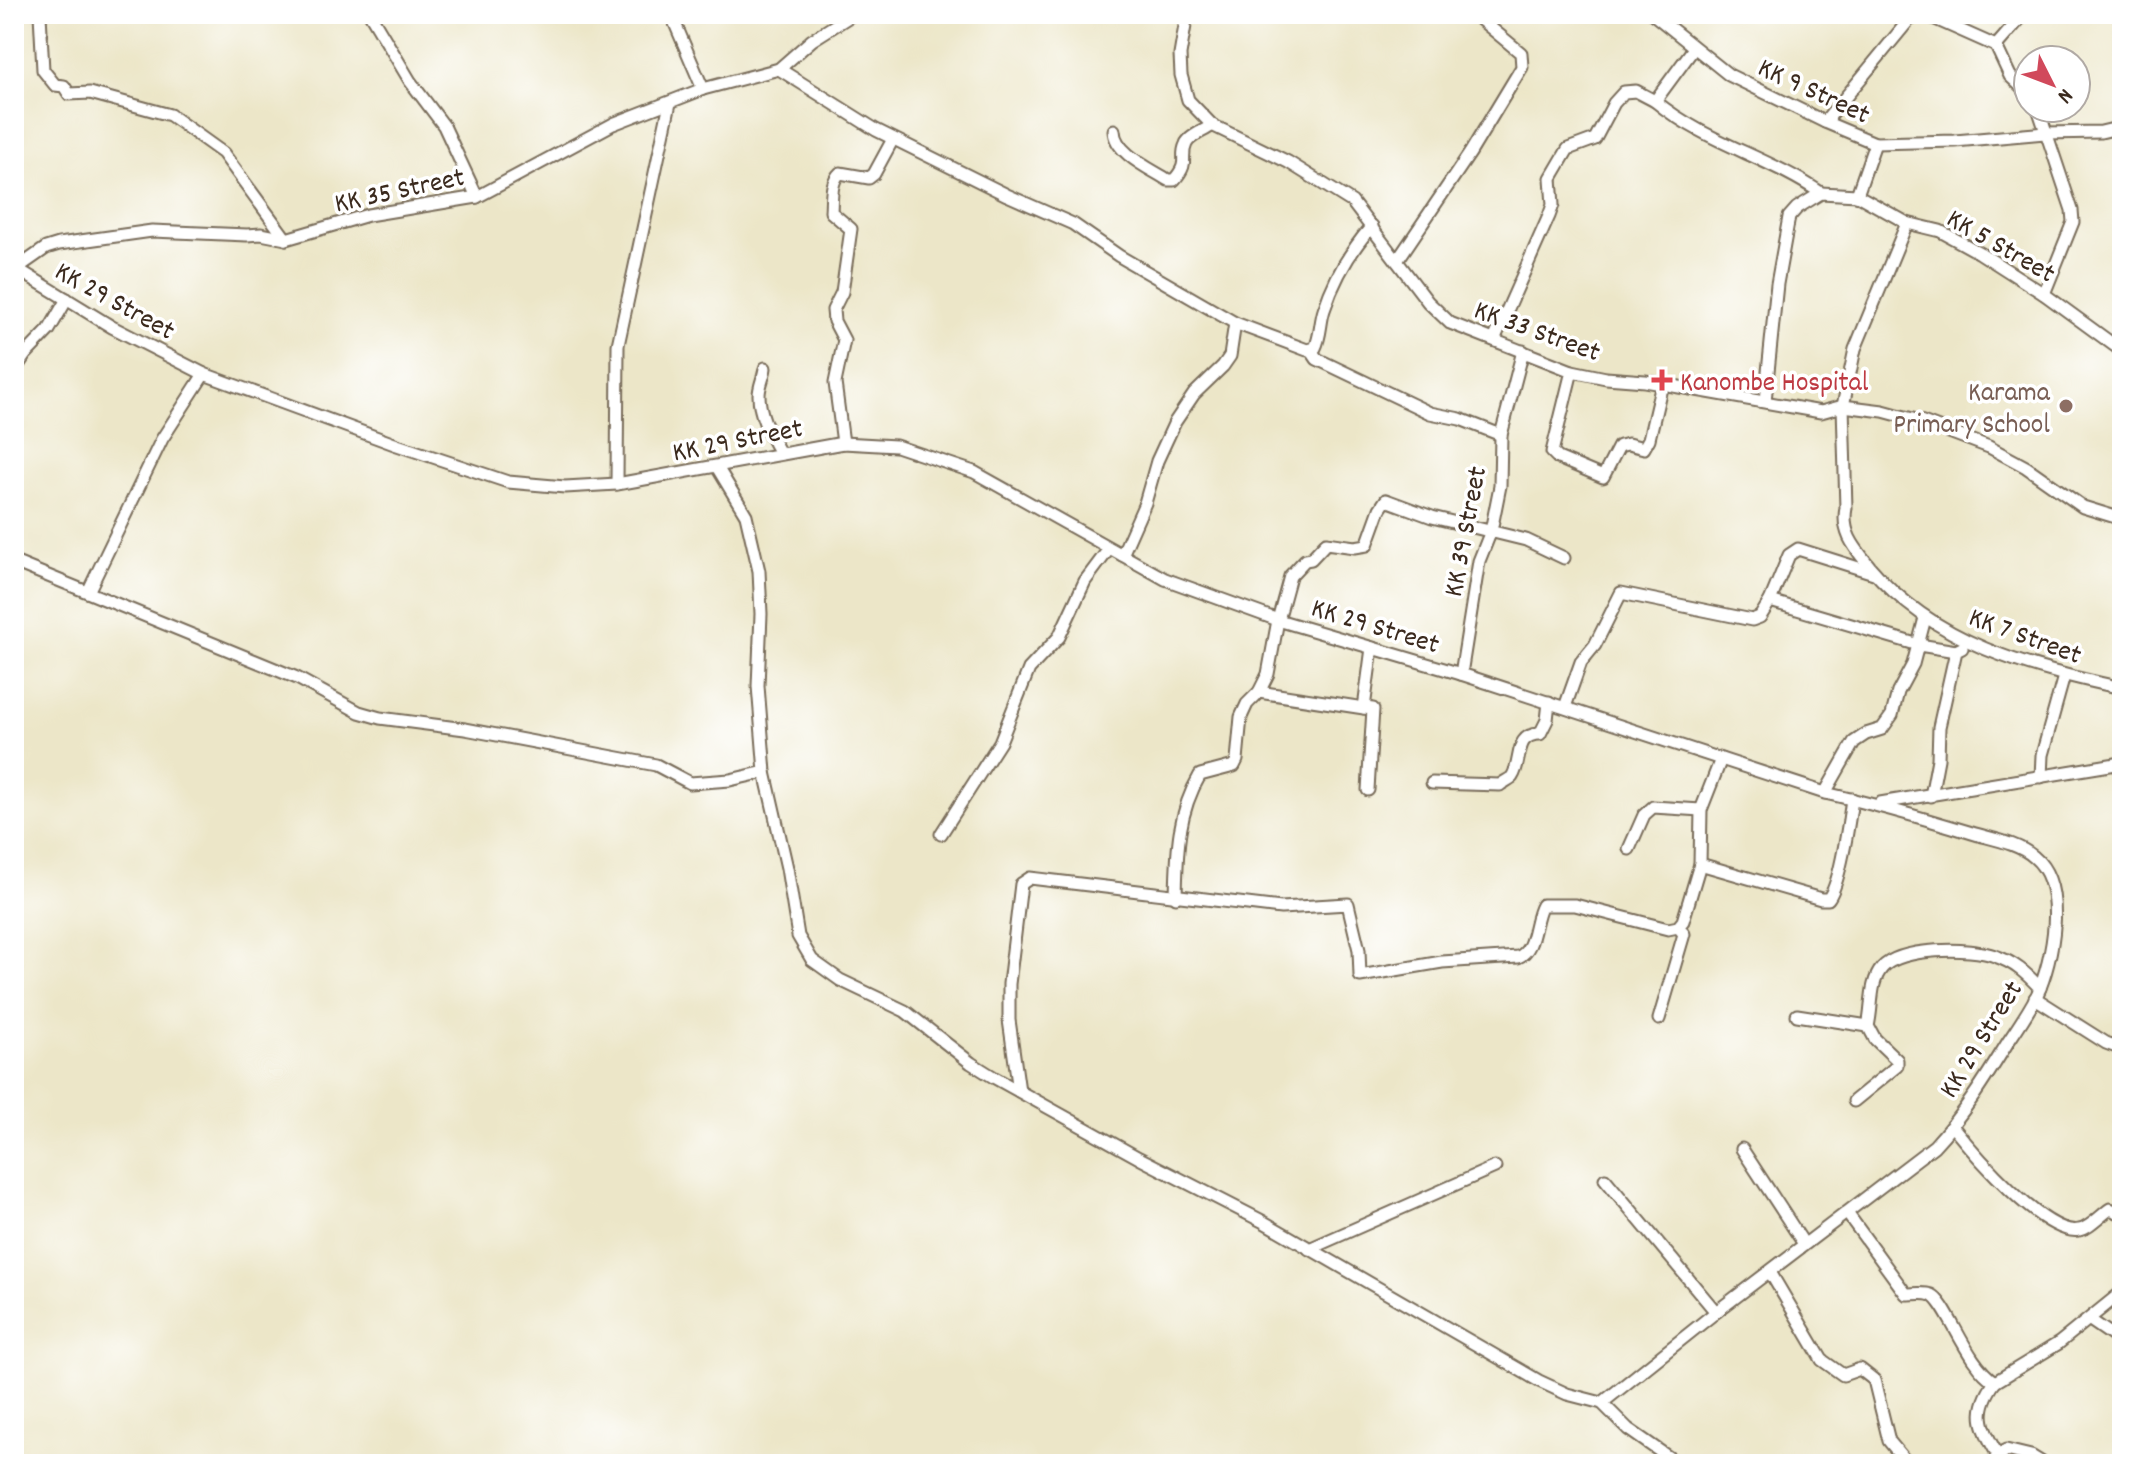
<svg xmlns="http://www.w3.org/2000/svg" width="2136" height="1478" font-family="Dekko,sans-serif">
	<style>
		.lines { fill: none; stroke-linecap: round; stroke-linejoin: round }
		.street-casing { stroke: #796c5a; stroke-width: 15 }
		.street { stroke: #fff; stroke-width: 11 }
		.health-dot { fill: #e0444e; stroke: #fff; stroke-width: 3 }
		.education-dot { fill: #8d6e63; stroke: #fff; stroke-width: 3 }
		.labels { text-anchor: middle; stroke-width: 7; stroke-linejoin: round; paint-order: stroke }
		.street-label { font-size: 28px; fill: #3b2a1e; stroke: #fff }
		.health-label { font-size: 28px; fill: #be3a42; stroke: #fff; text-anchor: start }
		.education-label { font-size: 28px; fill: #785e54; stroke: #fff; text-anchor: end }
	</style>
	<rect width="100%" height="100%" fill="#fff"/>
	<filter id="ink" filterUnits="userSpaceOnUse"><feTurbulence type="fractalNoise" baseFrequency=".0125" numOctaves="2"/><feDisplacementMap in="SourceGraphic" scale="16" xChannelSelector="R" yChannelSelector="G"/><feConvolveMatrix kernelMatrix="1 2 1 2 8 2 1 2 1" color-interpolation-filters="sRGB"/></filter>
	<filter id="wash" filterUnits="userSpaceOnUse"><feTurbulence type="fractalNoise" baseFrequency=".006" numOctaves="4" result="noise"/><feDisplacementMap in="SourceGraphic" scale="32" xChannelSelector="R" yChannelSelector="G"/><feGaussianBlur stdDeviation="1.8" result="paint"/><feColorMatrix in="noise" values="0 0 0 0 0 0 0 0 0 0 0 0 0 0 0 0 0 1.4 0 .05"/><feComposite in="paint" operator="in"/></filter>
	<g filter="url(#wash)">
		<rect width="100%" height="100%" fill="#ece6c8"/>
	</g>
	<g filter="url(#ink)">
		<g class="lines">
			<defs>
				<g id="street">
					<polyline points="40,14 43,70 55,85 64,86 69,94 90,93 170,115 223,153 286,239"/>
					<polyline points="370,14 410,81 444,126 477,197"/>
					<polyline points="671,14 703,89"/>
					<polyline points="1187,14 1180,55 1181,75 1188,100 1212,125 1288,162 1352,202 1428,302 1450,323 1572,371 1606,378 1645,381 1821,412 1843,406 1883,411 1920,421 1989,447 2026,467 2083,507 2122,519"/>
					<polyline points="1653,14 1729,75 1825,122 1875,143 1955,141 2045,133 2101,132 2122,127"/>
					<polyline points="1924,14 1996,46"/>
					<polyline points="2024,14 1996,46 2010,76 2028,93"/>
					<path d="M 1694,48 L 1655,101 C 1704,142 1769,157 1821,193"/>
					<path d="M 779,69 L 876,130 L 1007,195 L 1073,224 L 1119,256 L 1235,323 L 1307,350 L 1315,348 C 1321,336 1320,322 1324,310 C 1334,279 1351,250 1372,226"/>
					<polyline points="2038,108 2072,210 2073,222 2044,294"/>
					<polyline points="1825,122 1909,20 1922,14"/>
					<path d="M 1114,130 C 1114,153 1151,169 1168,180 L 1174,180 C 1191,161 1179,158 1186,144 C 1189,136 1205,131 1212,125"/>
					<polyline points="1875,143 1857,195 1907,223 1940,231 1980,253 2044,294 2122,351"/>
					<path d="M 1907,223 L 1855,349 L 1843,406 L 1846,508 C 1841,533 1855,548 1870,567 C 1935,644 2029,668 2122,688"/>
					<polyline points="1397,261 1470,153 1522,67 1521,53 1474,14"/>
					<path d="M 14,267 L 112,327 L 204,374 L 397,445 L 508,482 L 565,487 L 617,484 L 843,443 L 896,446 L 974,472 L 1165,579 L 1278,620 L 1461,674 L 1825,793 C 1874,804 1923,818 1972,833 C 1992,839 2018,843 2034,857 C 2068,885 2053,960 2037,995 C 2029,1011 2018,1027 2008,1042 C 1986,1078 1963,1115 1934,1146 L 1716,1312 L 1602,1403"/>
					<polyline points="16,269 46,248 59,244 152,231 247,235 261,234 286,239 368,215 477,197 613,124 703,89 779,69 812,40 853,14"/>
					<polyline points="1494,340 1549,216 1553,205 1551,178 1568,149 1595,139 1614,103 1624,92 1636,91 1655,101"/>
					<polyline points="1311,350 1317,359 1430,413 1460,419 1501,435"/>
					<path d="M 765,368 C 764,377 759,386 759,395 C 759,415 770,436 780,453"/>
					<polyline points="14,371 25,355 49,330 67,299"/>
					<polyline points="1572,371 1552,452 1558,458 1603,477 1619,446 1628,444 1644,448 1649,439 1662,384"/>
					<polyline points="1765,401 1777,284 1789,217 1797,208 1821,193 1857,195"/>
					<path d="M 843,443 L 835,383 L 844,340 L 834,321 L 833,310 L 842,292 L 851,229 L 831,212 C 832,199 830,182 840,173 L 869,178 L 874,174 L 893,139"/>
					<polyline points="617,484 618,345 670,103"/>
					<polyline points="1122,555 1145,503 1157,461 1175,422 1194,394 1223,366 1230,356 1235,323"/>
					<polyline points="14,562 297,678 359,712 380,718 465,729 656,765 690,783 730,780 765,772 758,686 761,614 759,571 746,515 717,467"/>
					<polyline points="88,592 162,439 204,374"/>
					<polyline points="1770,601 1919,645 1956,651"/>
					<polyline points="1461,674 1479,561 1491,531 1500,486 1501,435 1523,351"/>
					<polyline points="1259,692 1364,708 1372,648"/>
					<polyline points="1565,707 1581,662 1595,645 1621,593 1752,620 1760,617 1770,601 1789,555 1798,549 1874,573"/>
					<polyline points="1364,708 1373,709 1368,790"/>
					<polyline points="765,772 787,868 798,936 812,960 840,980 905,1011 971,1063 995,1078 1139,1158 1262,1221 1539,1381 1567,1394 1602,1403 1628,1429 1678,1464"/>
					<polyline points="2041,777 2042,755 2064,676"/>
					<path d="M 1432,783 L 1500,785 C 1502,783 1510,779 1512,777 C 1523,761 1513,734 1540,734 L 1547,720 L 1549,702"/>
					<polyline points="1825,793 1854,742 1866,734 1882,729 1892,715 1898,692 1913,664 1925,618"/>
					<polyline points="1931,796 1938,759 1939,727 1956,651 1962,648"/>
					<polyline points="1880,803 2122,763"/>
					<polyline points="941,834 1000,742 1029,669 1059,637 1085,581 1109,549"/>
					<polyline points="1629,849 1644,815 1653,807 1701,810"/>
					<path d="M 1700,864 L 1821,899 L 1828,899 C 1840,885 1849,821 1852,799"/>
					<path d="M 1176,897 C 1177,853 1177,814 1200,775 L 1234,766 L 1237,760 L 1241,717 L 1247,704 L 1259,692 L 1268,674 L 1278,620 L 1290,576 L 1305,560 L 1311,559 L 1326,543 L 1355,547 L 1367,545 L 1380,509 L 1386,500 L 1432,517 L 1526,540 L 1564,558"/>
					<polyline points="2035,998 2106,1043 2122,1049"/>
					<polyline points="1797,1015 1868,1026"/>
					<polyline points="1659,1019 1684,934 1678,927"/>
					<path d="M 1019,1091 L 1009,1020 L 1009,984 L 1021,884 L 1030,878 L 1281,908 L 1348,904 L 1359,950 L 1360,976 L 1442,962 L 1518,957 C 1536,950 1533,920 1542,905 L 1575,905 L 1668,929 L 1678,927 L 1683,921 L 1700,864 L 1701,810 L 1721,759"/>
					<path d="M 1854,1101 L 1897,1066 L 1897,1060 L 1875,1039 L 1868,1026 C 1873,1007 1869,983 1882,968 C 1900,947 1971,947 1995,956 C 2014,962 2027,974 2040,988"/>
					<path d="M 1952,1126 C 1972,1151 2045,1237 2079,1230 C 2089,1229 2101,1215 2110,1209 L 2122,1214"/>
					<polyline points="1742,1149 1804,1244"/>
					<polyline points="1605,1179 1716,1312"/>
					<path d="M 1847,1213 L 1906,1294 C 1914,1294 1924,1292 1931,1295 C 1948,1303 1966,1365 1995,1382 L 2059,1343 L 2122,1292"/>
					<polyline points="1309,1249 1495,1167"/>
					<polyline points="1770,1272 1822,1360 1843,1375 1860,1369 1874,1380 1889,1441 1908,1464"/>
					<polyline points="2090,1320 2122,1342"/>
					<path d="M 1995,1382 C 1975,1410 1980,1426 1998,1455"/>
					<polyline points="1990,1464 2006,1450 2031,1456 2044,1464"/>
				</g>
			</defs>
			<!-- street casing -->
			<use href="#street" class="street-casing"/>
			<!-- street -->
			<use href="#street" class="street"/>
		</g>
	</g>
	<!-- markers -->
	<path class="health-dot" d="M1658 368h8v8h8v8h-8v8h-8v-8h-8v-8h8z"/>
	<circle class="education-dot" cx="2066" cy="406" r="8"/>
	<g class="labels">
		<!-- street labels -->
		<g class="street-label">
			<text transform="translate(1815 89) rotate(25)" y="10">KK 9 Street</text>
			<text transform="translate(399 188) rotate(-12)" y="10">KK 35 Street</text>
			<text transform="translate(2002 244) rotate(30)" y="10">KK 5 Street</text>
			<text transform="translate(116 299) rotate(29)" y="10">KK 29 Street</text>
			<text transform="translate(1538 329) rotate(20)" y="10">KK 33 Street</text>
			<text transform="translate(737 438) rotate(-11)" y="10">KK 29 Street</text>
			<text transform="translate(1463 531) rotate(-79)" y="10">KK 39 Street</text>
			<text transform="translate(1376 624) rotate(17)" y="10">KK 29 Street</text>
			<text transform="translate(2026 634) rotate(20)" y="10">KK 7 Street</text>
			<text transform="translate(1979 1038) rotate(-58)" y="10">KK 29 Street</text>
		</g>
		<!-- health labels -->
		<g class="health-label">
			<text x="1680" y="390">Kanombe Hospital</text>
		</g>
		<!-- education labels -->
		<g class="education-label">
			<text x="2050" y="400">Karama<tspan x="2050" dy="32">Primary School</tspan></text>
		</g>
	</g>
	<!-- margin -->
	<rect width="2136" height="1478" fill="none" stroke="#fff" stroke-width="48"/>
	<!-- north arrow -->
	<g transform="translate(2052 84) rotate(132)"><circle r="38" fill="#ffffff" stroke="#b1aaa5" stroke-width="2"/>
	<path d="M0-6L14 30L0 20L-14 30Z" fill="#d1495b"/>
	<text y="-12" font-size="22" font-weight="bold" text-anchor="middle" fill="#3b2a1e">N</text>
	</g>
</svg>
